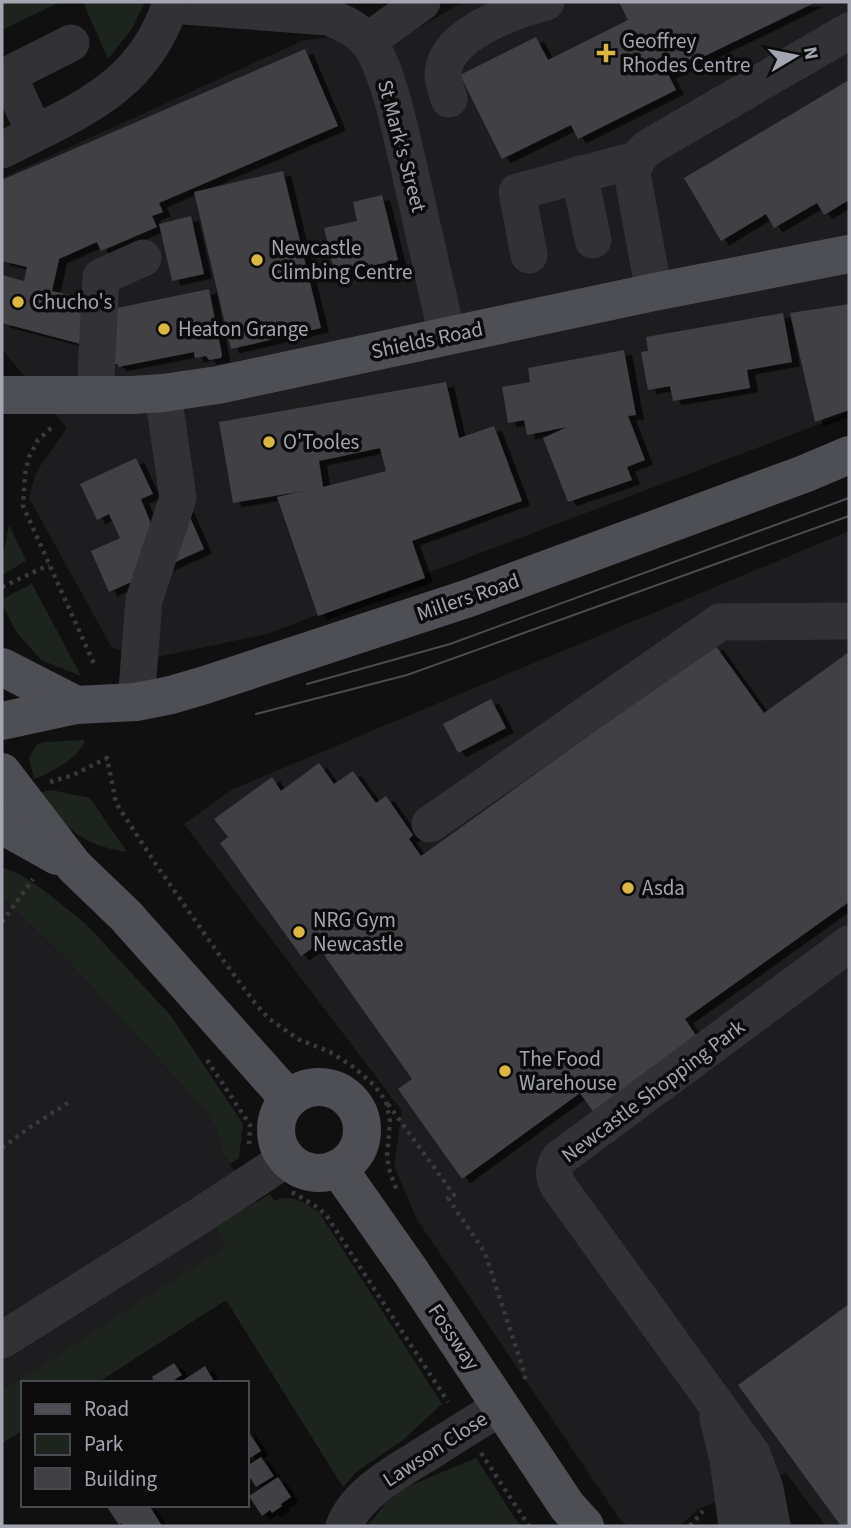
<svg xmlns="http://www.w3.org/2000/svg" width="851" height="1528" font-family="'Source Sans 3',sans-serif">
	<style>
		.built { fill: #1d1c1e }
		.green { fill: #1d241e }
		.building { fill: #404044; fill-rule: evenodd; filter: url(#shadow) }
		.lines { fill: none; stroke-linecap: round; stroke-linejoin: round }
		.path { stroke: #38393d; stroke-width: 4.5; stroke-dasharray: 3.5 5; stroke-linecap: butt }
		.minor { stroke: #323236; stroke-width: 37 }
		.major { stroke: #4e4f55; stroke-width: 38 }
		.tram { stroke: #4b4c51; stroke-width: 2 }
		.poi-dot { fill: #dbb73f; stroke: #0b0b0c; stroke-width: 2.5 }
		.labels { text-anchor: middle; stroke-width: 7; stroke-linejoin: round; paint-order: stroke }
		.poi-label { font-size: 21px; fill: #a3a6b1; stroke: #0b0b0c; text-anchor: start }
		.street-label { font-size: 21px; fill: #a3a6b1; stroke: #0b0b0c }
	</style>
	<defs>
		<filter id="shadow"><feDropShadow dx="8" dy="4.5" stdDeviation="0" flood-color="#0009"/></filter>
	</defs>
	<rect width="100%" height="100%" fill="#101011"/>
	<!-- built -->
	<g class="built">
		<polygon points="463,2 849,2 849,413 267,634 153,658 112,648 29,498 36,472 67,428 2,349 2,178 304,40 422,26"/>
		<polygon points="849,531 849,1526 826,1526 786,1473 699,1509 679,1526 629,1526 621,1521 416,1218 394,1166 402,1111 184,824 233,789"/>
		<polygon points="2,896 70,963 207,1112 218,1131 222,1153 296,1259 226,1299 97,1383 23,1383 23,1430 2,1443"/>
	</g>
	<!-- green -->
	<g class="green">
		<polygon points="2,2 60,2 2,30"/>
		<polygon points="83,2 145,2 133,27 108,59"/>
		<polygon points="9,525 26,561 2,575 2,560"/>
		<polygon points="32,584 81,676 41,660 15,630 2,603 2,599"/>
		<path d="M 85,740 C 81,757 50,773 34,779 L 29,758 L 36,745 L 43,742 Z"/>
		<path d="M 51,790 L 90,798 L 127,852 C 79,845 67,827 38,793 Z"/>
		<polygon points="2,867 21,875 42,889 87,925 171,1016 243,1124 239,1158 230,1164 222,1153 218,1131 207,1112 70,963 2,896"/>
		<path d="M 270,1194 L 274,1201 C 292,1193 306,1202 320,1214 L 442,1404 L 403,1440 L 356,1472 L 343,1487 L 226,1300 L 97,1383 L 23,1383 L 23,1430 L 2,1443 L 2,1391 L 226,1246 L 215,1227 Z"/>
		<polygon points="476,1458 520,1526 368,1525 387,1502 402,1489"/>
	</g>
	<!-- building -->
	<g class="building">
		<polygon points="619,2 816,2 668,74 676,90 578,139 571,125 502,159 460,75 536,37 548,60 628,20"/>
		<polygon points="305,49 338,126 159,203 163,212 152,216 157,227 101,251 97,242 59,259 52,291 100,302 92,347 2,323 2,275 24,281 27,267 2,261 2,180"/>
		<polygon points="849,80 849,200 824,215 817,203 774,228 766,214 721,241 684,178"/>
		<polygon points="283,171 321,328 231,349 194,192"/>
		<polygon points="382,195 398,260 335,274 324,228 357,221 353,202"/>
		<polygon points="191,216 204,274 172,281 159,224"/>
		<polygon points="209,289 222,355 221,358 209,360 206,356 195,358 194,352 118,367 118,364 114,364 107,310"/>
		<polygon points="849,304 849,410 815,422 790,313"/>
		<polygon points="783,313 792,362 747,370 750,388 673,401 670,386 648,390 641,352 648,351 646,337"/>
		<polygon points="624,350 636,415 628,416 645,460 627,467 632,480 568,502 543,438 567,427 527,435 524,420 508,423 502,387 530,382 528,368"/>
		<path d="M 446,382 L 459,438 L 494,426 L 522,501 L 412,541 L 425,578 L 318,616 L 277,497 L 303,491 L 233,503 L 219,422 ZM 380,448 L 386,471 L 323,487 L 319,461 Z"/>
		<polygon points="136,458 153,494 141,499 151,524 186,508 204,549 109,592 91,551 120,538 109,514 97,520 80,484"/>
		<polygon points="715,645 764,713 849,652 849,902 685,1019 699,1040 595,1114 580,1093 462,1179 398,1089 412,1079 317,945 301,956 220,843 228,837 214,819 272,777 281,791 319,763 334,784 353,771 376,803 386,796 413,835 409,839 421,856"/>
		<polygon points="491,699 506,728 458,753 443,724"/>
		<polygon points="849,1304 849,1526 841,1526 738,1385"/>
		<polygon points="174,1363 182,1375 169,1383 155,1383 152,1377"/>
		<polygon points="205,1366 215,1383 179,1383"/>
		<polygon points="247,1429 261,1451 247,1460"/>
		<polygon points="261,1457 274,1476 256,1487 247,1473 247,1466"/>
		<polygon points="278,1477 291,1497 281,1504 282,1506 272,1513 270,1510 262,1516 249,1496"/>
		<polygon points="110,1505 149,1505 162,1526 123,1526 122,1523 119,1525 107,1507"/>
	</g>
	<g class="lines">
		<!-- path -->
		<g class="path">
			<polyline points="51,428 38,440 29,457 25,474 23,506 95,666"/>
			<polyline points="2,587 49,565"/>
			<polyline points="50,782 73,775 107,758 116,803 157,866 220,956 255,1003 268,1018 298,1039 330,1052 352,1066 374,1085 386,1101 390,1121 387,1156 389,1169 397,1191"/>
			<polyline points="2,922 33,879"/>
			<polyline points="207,1060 250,1125 249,1146"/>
			<polyline points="388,1104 454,1195 448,1198 485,1253 525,1375 525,1382"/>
			<polyline points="2,1148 26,1130 69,1102"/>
			<polyline points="292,1192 317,1207 326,1215 448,1402"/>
			<polyline points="481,1453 529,1526"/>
			<polyline points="690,1526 703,1511"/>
		</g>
		<!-- minor -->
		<g class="minor">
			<path d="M 171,5 L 328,17 C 343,22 357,29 368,42 C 388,67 400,131 408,163 C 421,221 434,278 447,335"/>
			<polyline points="368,41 422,2"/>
			<path d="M 449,99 C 447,92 444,84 443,78 C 441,34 514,11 546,2"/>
			<polyline points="35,133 8,75 71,43"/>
			<path d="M 2,150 C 76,112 144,89 171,2"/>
			<polyline points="579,174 593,240"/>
			<polyline points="529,255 517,192 627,162 635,163"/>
			<path d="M 654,292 L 632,173 C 635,161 640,155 649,147 L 849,31"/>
			<polyline points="95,395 101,277 143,258"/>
			<polyline points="136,702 144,600 178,498 163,393"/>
			<polyline points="430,824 720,622 849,621"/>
			<polyline points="2,1340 201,1215 286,1159"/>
			<polyline points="718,1418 728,1460 737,1526"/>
			<path d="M 344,1526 C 358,1491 402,1469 432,1450 C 455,1435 478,1421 501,1407"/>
			<path d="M 772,1526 L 765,1489 L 752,1454 L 559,1187 C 553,1176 552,1168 560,1158 L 849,944"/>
		</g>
		<!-- major -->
		<g class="major">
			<polyline points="2,395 132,395 163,393 218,385 654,292 849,254"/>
			<polyline points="2,667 76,705"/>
			<polyline points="2,721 76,705 136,702 171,695 205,685 469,598 804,474 849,455"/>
			<polyline points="2,772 74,866 126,916 288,1098"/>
			<polyline points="2,825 57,856"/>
			<circle cx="319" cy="1130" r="43"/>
			<polyline points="338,1168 411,1272 567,1506 585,1526"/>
		</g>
		<!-- tram -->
		<g class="tram">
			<polyline points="307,684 450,644 849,498"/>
			<polyline points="256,714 407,675 849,516"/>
		</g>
	</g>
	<!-- markers -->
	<g class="poi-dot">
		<path d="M602.5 42.5h7v7h7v7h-7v7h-7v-7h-7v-7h7z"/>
		<circle cx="257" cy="260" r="7"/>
		<circle cx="18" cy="302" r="7"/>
		<circle cx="164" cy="329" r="7"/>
		<circle cx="269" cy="442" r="7"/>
		<circle cx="628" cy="888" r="7"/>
		<circle cx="299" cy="932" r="7"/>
		<circle cx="505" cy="1071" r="7"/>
	</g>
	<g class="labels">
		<!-- poi labels -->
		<g class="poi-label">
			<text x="622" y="48">Geoffrey<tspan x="622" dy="24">Rhodes Centre</tspan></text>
			<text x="271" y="255">Newcastle<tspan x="271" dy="24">Climbing Centre</tspan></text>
			<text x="32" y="309">Chucho's</text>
			<text x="178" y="336">Heaton Grange</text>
			<text x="283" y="449">O'Tooles</text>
			<text x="642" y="895">Asda</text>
			<text x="313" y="927">NRG Gym<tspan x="313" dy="24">Newcastle</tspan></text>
			<text x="519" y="1066">The Food<tspan x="519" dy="24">Warehouse</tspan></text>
		</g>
		<!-- street labels -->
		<g class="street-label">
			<text transform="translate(402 146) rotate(75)" y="7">St Mark's Street</text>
			<text transform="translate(427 340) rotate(-12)" y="7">Shields Road</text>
			<text transform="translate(468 597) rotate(-19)" y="7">Millers Road</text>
			<text transform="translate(653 1091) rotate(-37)" y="7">Newcastle Shopping Park</text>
			<text transform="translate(454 1337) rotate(56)" y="7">Fossway</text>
			<text transform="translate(435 1449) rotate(-33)" y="7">Lawson Close</text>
		</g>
	</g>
	<!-- border -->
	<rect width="851" height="1528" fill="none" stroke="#a3a6b1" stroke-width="7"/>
	<!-- legend -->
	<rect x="21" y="1381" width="228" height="126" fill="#0b0b0c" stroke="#48494e" stroke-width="2"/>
	<rect x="35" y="1404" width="35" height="10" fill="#4e4f55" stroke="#48494e" stroke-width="2"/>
	<text x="84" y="1416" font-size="21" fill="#a3a6b1">Road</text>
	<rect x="35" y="1434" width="35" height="21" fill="#1d241e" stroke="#48494e" stroke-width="2"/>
	<text x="84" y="1451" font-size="21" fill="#a3a6b1">Park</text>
	<rect x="35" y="1468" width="35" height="21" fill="#404044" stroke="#48494e" stroke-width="2"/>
	<text x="84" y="1486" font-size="21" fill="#a3a6b1">Building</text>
	<!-- north arrow -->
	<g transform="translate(795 56) rotate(80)" stroke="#0b0b0c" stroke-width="5" paint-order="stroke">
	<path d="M0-5L12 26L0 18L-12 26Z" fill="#a3a6b1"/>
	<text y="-10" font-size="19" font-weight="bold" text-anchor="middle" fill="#a3a6b1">N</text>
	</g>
</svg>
